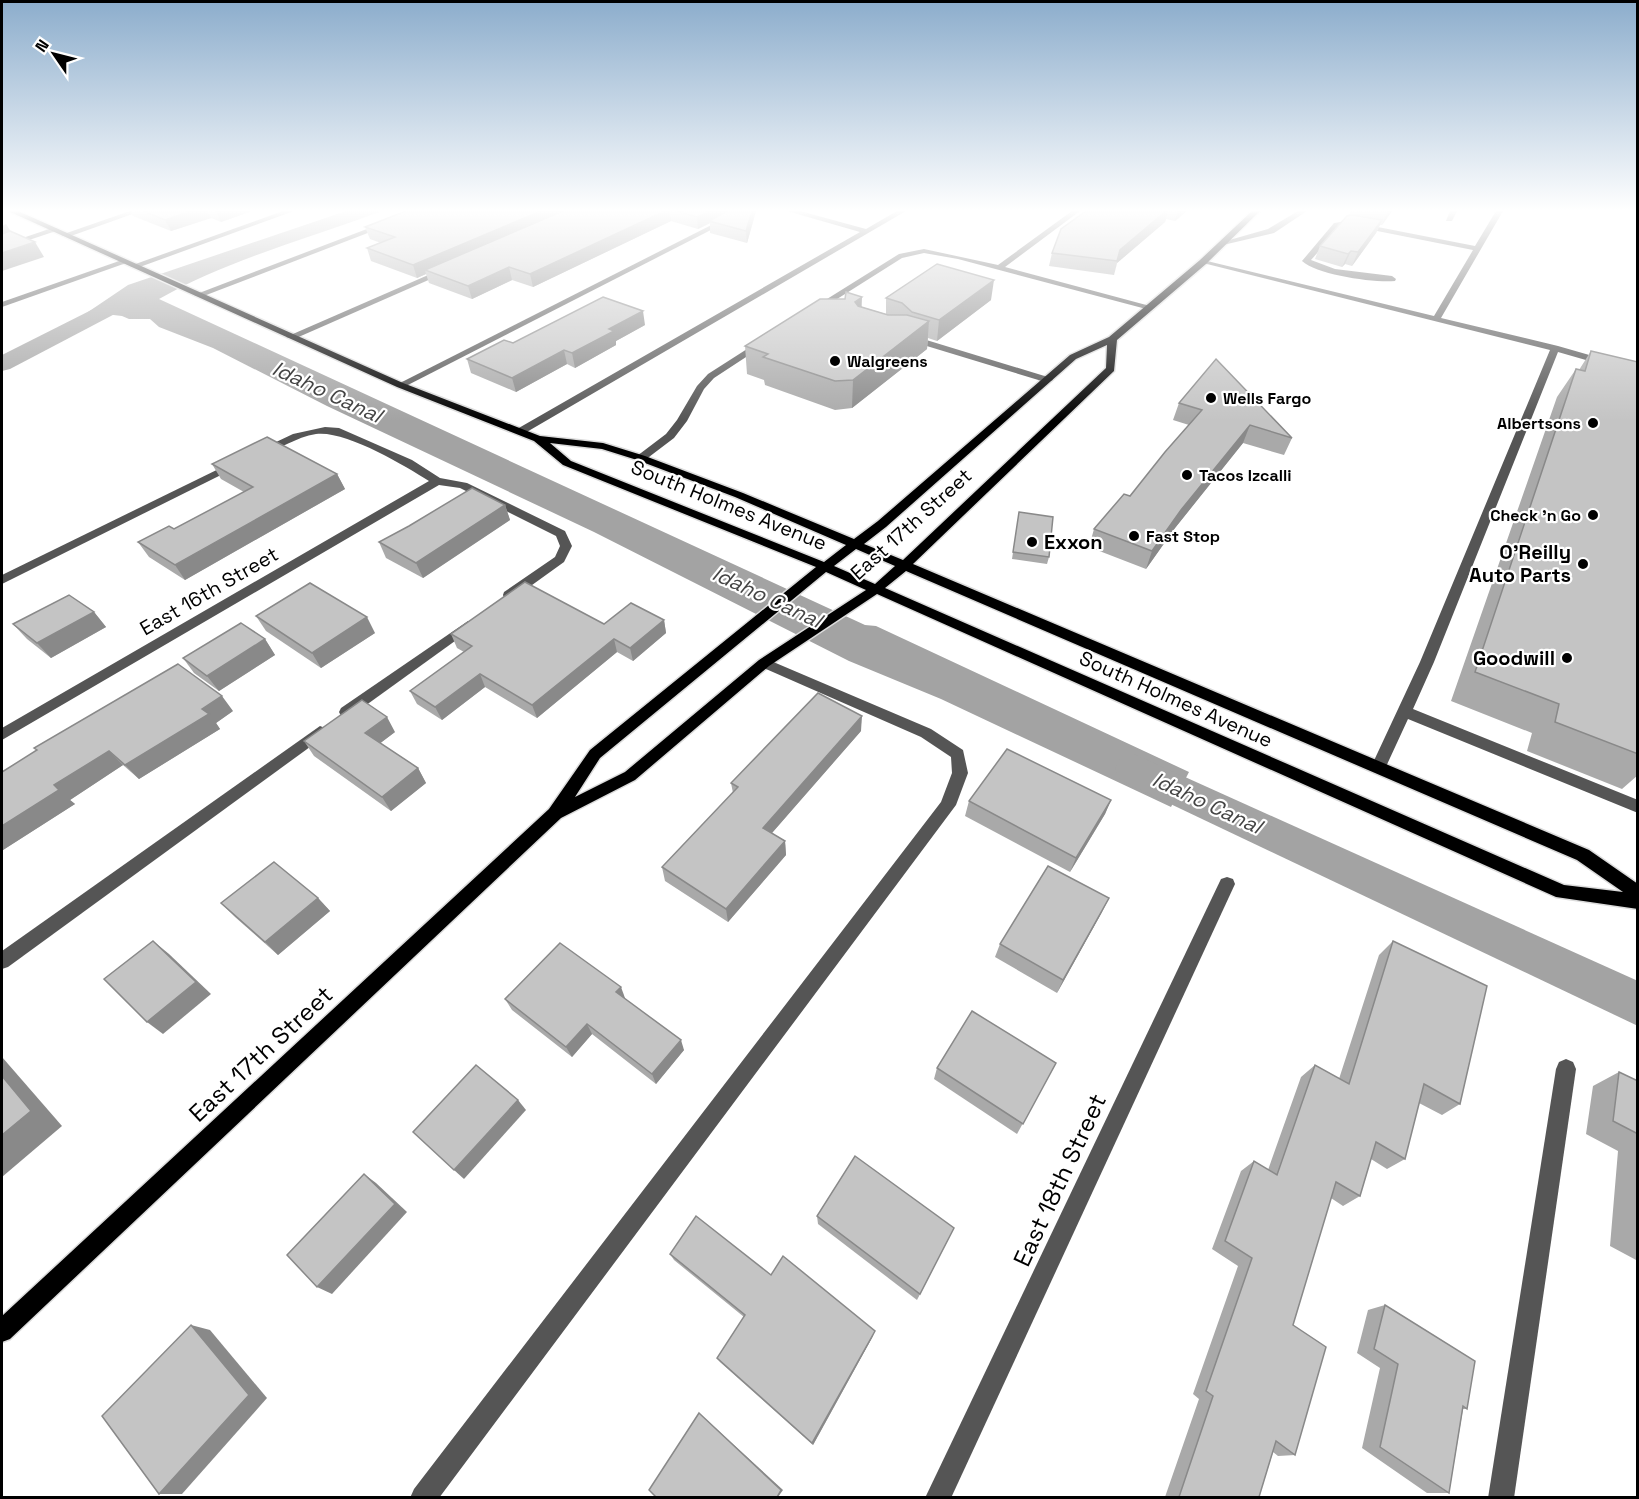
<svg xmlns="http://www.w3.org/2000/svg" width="1639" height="1499" font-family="'Space Grotesk',sans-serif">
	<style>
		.water { fill: #a3a3a3 }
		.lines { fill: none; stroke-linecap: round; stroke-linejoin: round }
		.canal { fill: #a3a3a3; fill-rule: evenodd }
		.major-casing { stroke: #dbdbdb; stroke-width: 3 }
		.minor { fill: #555; fill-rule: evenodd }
		.major { fill: #000; fill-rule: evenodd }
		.wall { fill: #a9a9a9 }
		.shaded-wall { fill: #898989 }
		.building { fill: #c4c4c4; stroke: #898989; stroke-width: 1.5 }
		.poi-dot { fill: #000; stroke: #fff; stroke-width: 2 }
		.labels { text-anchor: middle; stroke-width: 4.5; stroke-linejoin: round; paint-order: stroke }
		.far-poi-label { font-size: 16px; font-weight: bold; fill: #000; stroke: #fff; text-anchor: start }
		.street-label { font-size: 20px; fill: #000; stroke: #fff }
		.poi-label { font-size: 20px; font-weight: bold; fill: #000; stroke: #fff; text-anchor: end }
		.water-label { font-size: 21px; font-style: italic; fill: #444; stroke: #fff }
		.near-street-label { font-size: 24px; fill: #000; stroke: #fff }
	</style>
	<rect width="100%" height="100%" fill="#fff"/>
	<!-- water -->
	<path class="water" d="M 346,211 L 382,211 C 307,239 227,260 159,299 L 865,625 L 876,626 L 1189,772 L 1171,807 L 941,699 L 849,661 L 594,532 L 327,406 L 213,348 L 159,327 L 150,319 L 129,319 L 122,316 L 88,312 L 128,285 Z"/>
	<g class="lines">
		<!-- canal -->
		<g class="canal">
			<polygon points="141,285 149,286 152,291 149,296 10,369 2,371 2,355"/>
			<polygon points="1134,754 1638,981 1638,1026 1120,780 1115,769 1120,758"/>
		</g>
		<defs>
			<path id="major" d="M 8,211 L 18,211 L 403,383 L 540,436 L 603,443 L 645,456 L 743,493 L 854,539 L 878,521 L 1070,355 L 1109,337 L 1200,260 L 1252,211 L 1260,211 L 1206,264 L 1117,340 L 1114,371 L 913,564 L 1589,850 L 1638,884 L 1638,909 L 1556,897 L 877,594 L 769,666 L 635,780 L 561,818 L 10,1339 L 2,1342 L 2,1316 L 549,809 L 590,750 L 816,567 L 563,465 L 534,441 L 397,387 ZM 1107,345 L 1106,368 L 903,560 L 864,544 L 886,527 L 1076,359 ZM 550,443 L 602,449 L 637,460 L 735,497 L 846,545 L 824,562 L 571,461 ZM 856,549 L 895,566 L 875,584 L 834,566 ZM 906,571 L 1577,860 L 1623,892 L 1564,885 L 885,588 ZM 826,572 L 866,590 L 759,660 L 625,772 L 575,797 L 600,758 Z"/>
		</defs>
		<!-- major casing -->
		<use href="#major" class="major-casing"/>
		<!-- minor -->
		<g class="minor">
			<polygon points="130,211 141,211 68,237 61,235"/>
			<polygon points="283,211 294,211 137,268 130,266"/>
			<polygon points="414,211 425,211 201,297 194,295"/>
			<polygon points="739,211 748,211 404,387 396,385"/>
			<polygon points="787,211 800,211 866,229 897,211 906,211 525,433 517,433 517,429 860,232"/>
			<polygon points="1072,211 1080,211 1005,267 1150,306 1150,310 958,259 924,253 902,258 826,306 819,304 899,254 924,249 998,265"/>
			<polygon points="1298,211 1307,211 1274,233 1223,245 1219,243 1268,229"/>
			<polygon points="1450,211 1457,211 1452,221 1446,221"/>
			<path d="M 1496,211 L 1503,211 L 1441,318 L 1558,346 L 1638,369 L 1638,375 L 1558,352 L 1434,662 L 1413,709 L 1638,800 L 1638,813 L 1408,719 L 1384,771 L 1374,771 L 1371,767 L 1420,662 L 1550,350 L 1199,262 L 1203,260 L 1434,316 L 1473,250 L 1347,225 L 1340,227 L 1311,260 L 1335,269 L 1392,276 L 1396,279 L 1395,281 C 1374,283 1317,275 1302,261 L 1334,223 L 1347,221 L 1475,246 Z"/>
			<polygon points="52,228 59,230 2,249 2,245"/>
			<polygon points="122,260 129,262 2,307 2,302"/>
			<polygon points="442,269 449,271 294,339 286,337"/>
			<polygon points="910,335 1051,378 1053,380 1045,382 907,340 905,338"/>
			<polygon points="758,342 766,344 714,378 704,389 687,421 674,438 645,460 637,460 637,456 666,434 677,420 697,386 708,374"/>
			<path d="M 325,427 L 339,428 L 412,460 L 440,478 L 467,483 L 565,531 L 572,546 L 564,562 L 514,598 L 504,598 L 503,595 L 504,592 L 555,557 L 560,546 L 556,536 L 460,488 L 439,485 L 2,740 L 2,728 L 429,481 C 404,465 345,430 316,434 C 296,437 279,450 260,455 L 255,452 L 293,434 Z"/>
			<polygon points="235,461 239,462 239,466 2,584 2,575"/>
			<polygon points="468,621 475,625 473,628 351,716 341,716 339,712 341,708"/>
			<polygon points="764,658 931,729 963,750 968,773 956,805 439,1498 410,1498 414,1489 941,802 952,773 951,757 921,737 759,666 757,663"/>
			<polygon points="320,726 325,728 327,732 325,736 8,967 2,969 2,951"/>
			<polygon points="1227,877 1233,879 1235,884 951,1498 925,1498 1221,879"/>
			<polygon points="1566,1059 1573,1062 1576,1069 1514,1498 1488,1498 1556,1069 1559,1062"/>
		</g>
		<!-- major -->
		<use href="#major" class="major"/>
	</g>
	<!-- wall -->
	<g class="wall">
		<polygon points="130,211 252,211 221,222 211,218 171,231 133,216"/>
		<polygon points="406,211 756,211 747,243 710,233 710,223 698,229 671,221 533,287 512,280 472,299 429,283 426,274 417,278 371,261 367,248 381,243 370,239 365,227"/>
		<polygon points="1086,211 1187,211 1175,221 1166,219 1165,222 1117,263 1114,275 1049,266 1052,253"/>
		<polygon points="1351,211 1392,211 1382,225 1380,225 1376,233 1352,266 1345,264 1342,267 1315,259 1320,246 1349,215"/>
		<polygon points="886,298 991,300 937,341 928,338 927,349 852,408 835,410 765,385 764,380 747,374 745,346 845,299 862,307 886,314"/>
		<polygon points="645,325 616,341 616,345 575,368 567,364 516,392 471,373 467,359 513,343"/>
		<polygon points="1591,351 1638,362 1638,775 1622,789 1527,751 1532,733 1451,701 1557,397 1576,369 1579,370"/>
		<polygon points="1179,403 1292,438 1284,455 1243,443 1175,528 1146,569 1089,547 1094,529 1130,496 1189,425 1173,420"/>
		<polygon points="212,464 337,474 345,489 185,580 149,557 138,542 174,529 244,492 221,479"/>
		<polygon points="505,505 510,520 423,578 386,558 379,542"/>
		<polygon points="1019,512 1049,557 1047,564 1012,559"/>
		<polygon points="94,612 106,627 51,658 27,639 13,624"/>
		<polygon points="256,616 375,633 321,668 266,631"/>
		<polygon points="664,620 666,633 633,661 617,652 537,718 485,687 442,720 417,704 410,691 464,652 457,648 451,634"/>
		<polygon points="265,639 275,655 219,691 194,673 183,658"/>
		<polygon points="233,711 216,723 220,729 139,779 123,765 70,800 75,804 3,850 2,849 2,772"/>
		<polygon points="861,731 772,833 785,841 786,855 728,922 665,881 662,867 733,793 731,783"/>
		<polygon points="395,732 380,743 418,768 426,783 391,811 314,756 304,741"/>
		<polygon points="1111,800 1105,814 1070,872 965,816 969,801"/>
		<polygon points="318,898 330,911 278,955 235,917 221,903"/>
		<polygon points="1102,912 1057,993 995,957 1000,944"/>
		<polygon points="1393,941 1460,1104 1442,1115 1419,1103 1405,1159 1387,1169 1371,1159 1360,1196 1343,1206 1331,1198 1293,1325 1295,1455 1278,1456 1273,1452 1259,1497 1165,1497 1199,1399 1193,1394 1238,1266 1212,1249 1241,1171 1254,1161 1268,1170 1301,1077 1315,1065 1339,1079 1379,955"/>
		<polygon points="624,998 684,1050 656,1084 592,1034 572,1057 512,1010 505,999 625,998"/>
		<polygon points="1056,1063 1017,1134 934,1079 937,1068"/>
		<polygon points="1619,1072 1638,1081 1638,1261 1610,1246 1618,1151 1586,1134 1593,1086"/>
		<polygon points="817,1216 954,1228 917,1300 818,1224"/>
		<polygon points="670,1254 771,1275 873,1336 813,1445 720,1362 717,1358 744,1317 674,1260"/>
		<polygon points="1385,1305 1467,1409 1463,1409 1449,1493 1427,1493 1362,1448 1380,1368 1357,1353 1368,1310"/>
	</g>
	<!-- shaded-wall -->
	<g class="shaded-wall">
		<polygon points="191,211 207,211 211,218 171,231 165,220"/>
		<polygon points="216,211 252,211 221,222"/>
		<polygon points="541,211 571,211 425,270 426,274 417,278 413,265"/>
		<polygon points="665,211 670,211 671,221 533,287 530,274"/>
		<polygon points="709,211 733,211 709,221 710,223 698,229 697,217"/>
		<polygon points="752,211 756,211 747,243 746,231"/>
		<polygon points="1166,211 1168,211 1165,222 1117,263 1114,275 1120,250"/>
		<polygon points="1178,211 1187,211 1175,221"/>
		<polygon points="1388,211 1392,211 1382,225 1387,213"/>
		<polygon points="1382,220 1376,233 1352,266 1358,252"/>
		<polygon points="6,224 15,238 2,243 2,226"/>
		<polygon points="35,242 44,257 2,271 2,253"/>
		<polygon points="1351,251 1345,264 1342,267 1348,254"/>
		<polygon points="509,267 512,280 472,299 468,286"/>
		<polygon points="994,280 991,300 937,341 939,320"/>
		<polygon points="862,297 861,324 855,302"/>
		<polygon points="643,311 645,325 616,341 616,345 575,368 572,353 609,329"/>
		<polygon points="929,321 927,349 852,408 853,380"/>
		<polygon points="564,350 567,364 516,392 512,378"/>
		<polygon points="1250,425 1243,443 1175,528 1146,569 1152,551 1181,510"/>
		<polygon points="337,474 345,489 185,580 175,565"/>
		<polygon points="505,505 510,520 423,578 416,563"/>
		<polygon points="94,612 106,627 51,658 37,643"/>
		<polygon points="367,617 375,633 321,668 312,653"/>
		<polygon points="664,620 666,633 633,661 630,648"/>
		<polygon points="265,639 275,655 219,691 207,676"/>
		<polygon points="614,639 617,652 537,718 532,705"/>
		<polygon points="480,674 485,687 442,720 435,707"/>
		<polygon points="222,696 233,711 216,723 220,729 139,779 125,765 202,709"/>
		<polygon points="862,716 861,731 764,842 763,828"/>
		<polygon points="387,717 395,732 374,748 365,733"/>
		<polygon points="109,751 123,765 70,800 75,804 3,850 2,849 2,826 54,785"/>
		<polygon points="418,768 426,783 391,811 382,797"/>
		<polygon points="1111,800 1105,814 1070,872 1076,858"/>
		<polygon points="785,841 786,855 728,922 726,909"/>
		<polygon points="318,898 330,911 278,955 265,942"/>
		<polygon points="1109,898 1102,912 1057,993 1063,980"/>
		<polygon points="153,941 169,954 211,994 163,1034 147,1022"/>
		<polygon points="621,987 625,998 620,1003 616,992"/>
		<polygon points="587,1024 592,1034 572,1057 566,1047"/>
		<polygon points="681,1040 684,1050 656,1084 652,1074"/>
		<polygon points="2,1057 62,1126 2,1177"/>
		<polygon points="518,1100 526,1110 464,1179 454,1170"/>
		<polygon points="364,1174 376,1183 407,1212 332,1294 317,1287"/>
		<polygon points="191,1325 210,1330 267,1398 182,1494 159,1494"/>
		<polygon points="875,1331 873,1336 813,1445 812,1443"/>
		<polygon points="699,1413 783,1490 778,1497 777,1497"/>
	</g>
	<!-- building -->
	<g class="building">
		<polygon points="143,211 191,211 165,220"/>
		<polygon points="406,211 541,211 413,265 367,248 395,237 365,227"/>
		<polygon points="563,211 665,211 530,274 509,267 468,286 425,270"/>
		<polygon points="677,211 709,211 697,217"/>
		<polygon points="728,211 752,211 746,231 709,221"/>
		<polygon points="1086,211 1166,211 1120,250 1117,261 1052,253 1061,229"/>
		<polygon points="1352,215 1382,220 1358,252 1351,251 1348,254 1320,246 1347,216"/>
		<polygon points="10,231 35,242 2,253 2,234"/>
		<polygon points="937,264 994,280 939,320 912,312 902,303 886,298"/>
		<polygon points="846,292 862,297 855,302 858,306 888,315 907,315 929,321 853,380 835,381 763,357 768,354 745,346 820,299 845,299"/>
		<polygon points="603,297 643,311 609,329 614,331 572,353 564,350 512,378 467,359 504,340 513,343"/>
		<polygon points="1591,351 1638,362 1638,754 1555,722 1559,704 1475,672 1576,369 1585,371"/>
		<polygon points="1216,359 1292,438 1250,425 1181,510 1152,551 1094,529 1124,494 1130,496 1165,452 1202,410 1179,403"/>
		<polygon points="267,437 337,474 175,565 138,542 169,526 174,529 253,487 212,464"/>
		<polygon points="472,488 505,505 416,563 379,542 409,526"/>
		<polygon points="1019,512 1053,517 1049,557 1013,552"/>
		<polygon points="525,582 604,624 631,603 664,620 630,648 614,639 532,705 480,674 435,707 410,691 472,646 451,634"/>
		<polygon points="310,583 367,617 312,653 256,616"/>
		<polygon points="69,595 94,612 37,643 13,624"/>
		<polygon points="241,623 265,639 207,676 183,658"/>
		<polygon points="178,664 222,696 202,709 209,714 125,765 109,751 54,785 59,790 2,826 2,772 37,750 34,748"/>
		<polygon points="818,693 862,716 763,828 785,841 726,909 662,867 738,787 731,783"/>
		<polygon points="362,700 387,717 365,733 418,768 382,797 304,741"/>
		<polygon points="1007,749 1111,800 1076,858 969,801"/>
		<polygon points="274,862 318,898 265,942 221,903"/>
		<polygon points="1048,866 1109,898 1063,980 1000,944"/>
		<polygon points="153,941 196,982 147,1022 104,979"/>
		<polygon points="1393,941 1487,986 1460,1104 1424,1084 1405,1159 1376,1142 1360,1196 1336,1182 1293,1325 1326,1347 1295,1455 1276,1441 1259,1497 1179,1497 1213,1396 1206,1391 1252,1258 1225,1241 1254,1161 1277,1175 1315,1065 1349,1084"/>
		<polygon points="560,943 621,987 616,992 681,1040 652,1074 587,1024 566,1047 505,999"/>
		<polygon points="972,1011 1056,1063 1023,1124 937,1068"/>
		<polygon points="476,1065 518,1100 454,1170 413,1132"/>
		<polygon points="1619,1072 1638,1081 1638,1134 1613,1121"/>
		<polygon points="2,1076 31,1111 2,1135"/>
		<polygon points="855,1156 954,1228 920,1294 817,1216"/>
		<polygon points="364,1174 395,1204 317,1287 287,1255"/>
		<polygon points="696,1216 771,1275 783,1256 875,1331 812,1443 717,1358 745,1315 670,1254"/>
		<polygon points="1385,1305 1475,1361 1467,1409 1463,1406 1449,1493 1380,1447 1398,1364 1374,1349"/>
		<polygon points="191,1325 249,1395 159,1494 102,1416"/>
		<polygon points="699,1413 781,1490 777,1497 656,1497 649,1490"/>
	</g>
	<!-- sky -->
	<linearGradient id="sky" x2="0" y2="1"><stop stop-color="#8cadcc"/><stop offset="0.5" stop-color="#fff"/><stop offset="1" stop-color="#fff" stop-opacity="0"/></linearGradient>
	<rect width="1639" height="421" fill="url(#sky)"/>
	<!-- markers -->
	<g class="poi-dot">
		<circle cx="835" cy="361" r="6"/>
		<circle cx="1211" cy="398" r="6"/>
		<circle cx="1593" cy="423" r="6"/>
		<circle cx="1187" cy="475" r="6"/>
		<circle cx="1593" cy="515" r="6"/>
		<circle cx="1134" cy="536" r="6"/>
		<circle cx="1032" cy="542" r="6"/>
		<circle cx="1583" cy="564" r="6"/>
		<circle cx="1567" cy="658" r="6"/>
	</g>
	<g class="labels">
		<!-- far-poi labels -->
		<g class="far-poi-label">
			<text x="847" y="367">Walgreens</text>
			<text x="1223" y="404">Wells Fargo</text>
			<text x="1581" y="429" text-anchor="end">Albertsons</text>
			<text x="1199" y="481">Tacos Izcalli</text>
			<text x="1581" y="521" text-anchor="end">Check 'n Go</text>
			<text x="1146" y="542">Fast Stop</text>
		</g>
		<!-- street labels -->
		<g class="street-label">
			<text transform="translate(729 505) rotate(22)" y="7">South Holmes Avenue</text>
			<text transform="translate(911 524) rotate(-42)" y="7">East 17th Street</text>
			<text transform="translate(209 591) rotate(-30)" y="7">East 16th Street</text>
			<text transform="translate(1176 699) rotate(24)" y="7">South Holmes Avenue</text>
		</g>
		<!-- poi labels -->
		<g class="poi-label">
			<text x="1044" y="549" text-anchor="start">Exxon</text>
			<text x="1571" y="559">O'Reilly<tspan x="1571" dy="23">Auto Parts</tspan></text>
			<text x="1555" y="665">Goodwill</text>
		</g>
		<!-- water labels -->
		<g class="water-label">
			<text transform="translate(327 392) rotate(25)" y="7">Idaho Canal</text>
			<text transform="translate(767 597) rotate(25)" y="7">Idaho Canal</text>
			<text transform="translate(1207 803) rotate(25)" y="7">Idaho Canal</text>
		</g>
		<!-- near-street labels -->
		<g class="near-street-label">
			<text transform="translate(261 1054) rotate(-43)" y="8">East 17th Street</text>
			<text transform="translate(1060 1180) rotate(-65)" y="8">East 18th Street</text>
		</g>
	</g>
	<!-- border -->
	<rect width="1639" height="1499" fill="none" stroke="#000000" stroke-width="6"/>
	<!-- north arrow -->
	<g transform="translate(54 54) rotate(305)" stroke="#ffffff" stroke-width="4.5" paint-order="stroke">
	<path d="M0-4.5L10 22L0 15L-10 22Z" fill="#000000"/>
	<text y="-9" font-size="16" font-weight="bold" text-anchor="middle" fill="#000000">N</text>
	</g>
</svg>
